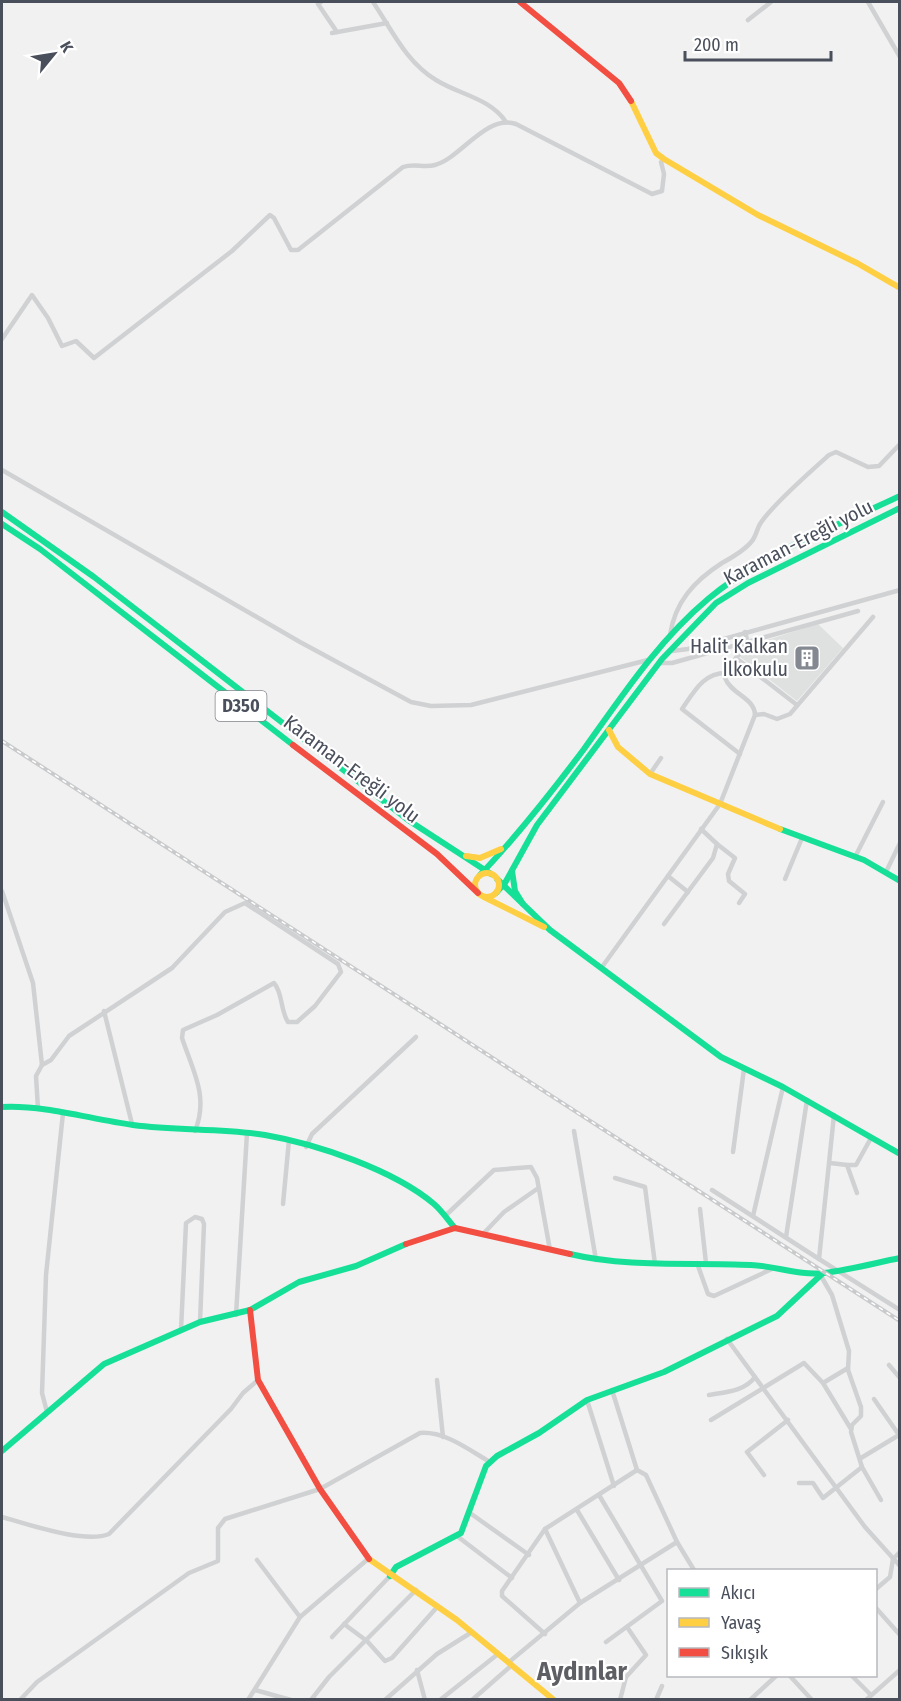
<svg xmlns="http://www.w3.org/2000/svg" width="901" height="1701" font-family="'Fira Sans Condensed',sans-serif">
	<style>
		.education { fill: #dfe0e0 }
		.lines { fill: none; stroke-linecap: round; stroke-linejoin: round }
		.street { stroke: #d0d1d3; stroke-width: 4.5 }
		.fast { stroke: #16e098; stroke-width: 6 }
		.slow { stroke: #ffcf43; stroke-width: 6 }
		.jam { stroke: #f24e42; stroke-width: 6 }
		.rail-casing { stroke: #c9cacc; stroke-width: 4 }
		.rail { stroke: #fff; stroke-width: 1.5; stroke-dasharray: 4.5; stroke-linecap: butt }
		.labels { text-anchor: middle; stroke-width: 4.5; stroke-linejoin: round; paint-order: stroke }
		.shield { fill: #fff; stroke: #80848d; stroke-width: 1.5 }
		.shield-label { font-size: 18px; font-weight: bold; fill: #4a4f5c }
		.street-label { font-size: 20px; fill: #4a4f5c; stroke: #fff }
		.poi-label { font-size: 20px; fill: #4a4f5c; stroke: #fff; text-anchor: end }
		.district-label { font-size: 26px; font-weight: bold; fill: #5d5f64; stroke: #fff }
	</style>
	<rect width="100%" height="100%" fill="#f1f1f1"/>
	<!-- education -->
	<polygon class="education" points="818,624 843,648 797,701 739,656 748,646"/>
	<g class="lines">
		<!-- street -->
		<g class="street">
			<polyline points="321,2 318,4 337,32"/>
			<path d="M 373,2 C 392,30 406,62 436,80 C 460,95 490,98 506,122"/>
			<polyline points="868,2 900,57"/>
			<polyline points="748,20 771,2"/>
			<polyline points="332,33 387,23"/>
			<path d="M 2,339 L 32,295 L 48,318 L 62,346 L 76,341 L 94,358 L 232,251 L 270,215 L 274,218 L 291,250 L 298,250 L 403,167 C 414,163 424,168 435,165 C 461,158 486,114 516,124 L 652,194 L 662,191 L 664,174 L 661,162 L 664,159"/>
			<polyline points="2,470 300,642 411,702 431,706 471,705 648,660"/>
			<path d="M 670,635 C 675,602 694,581 722,563 C 733,557 745,550 752,541 C 756,536 757,529 760,524 C 772,505 811,471 829,455 L 836,452 L 868,467 L 879,466 L 900,444"/>
			<polyline points="672,651 688,649 900,590"/>
			<polyline points="736,658 797,705"/>
			<polyline points="659,663 672,663 858,611"/>
			<path d="M 726,673 C 703,673 694,692 682,709 L 740,754"/>
			<polyline points="755,715 764,714 777,719 790,714 873,617"/>
			<polyline points="650,774 661,758"/>
			<polyline points="717,844 735,858 728,874 729,881 745,894 739,903"/>
			<polyline points="855,857 883,802"/>
			<polyline points="886,872 900,843"/>
			<polyline points="668,876 688,892"/>
			<polyline points="785,879 802,838"/>
			<polyline points="2,891 33,983 42,1065 36,1076 38,1109"/>
			<polyline points="664,924 713,858 717,844 701,829"/>
			<path d="M 602,967 L 720,804 L 755,715 C 755,698 731,694 725,678 L 736,658 L 748,643 L 745,632"/>
			<polyline points="104,1011 132,1124"/>
			<path d="M 42,1065 L 51,1060 L 69,1036 L 172,968 L 225,912 L 245,903 L 338,964 L 341,972 L 315,1006 L 297,1022 L 288,1022 C 280,1010 283,993 274,983 L 217,1015 L 183,1030 L 182,1038 C 193,1071 209,1097 195,1131"/>
			<polyline points="834,1115 819,1259 900,1310"/>
			<polyline points="574,1131 596,1260"/>
			<polyline points="306,1147 312,1134 416,1037"/>
			<polyline points="733,1152 744,1069"/>
			<polyline points="830,1163 847,1165 857,1193"/>
			<polyline points="847,1165 856,1165 871,1138"/>
			<polyline points="615,1178 645,1187 655,1264"/>
			<polyline points="712,1190 819,1259"/>
			<polyline points="283,1204 289,1140"/>
			<polyline points="700,1209 706,1263"/>
			<polyline points="445,1216 494,1170 531,1167 537,1178 550,1250"/>
			<polyline points="753,1216 783,1087"/>
			<polyline points="483,1234 504,1212 537,1189"/>
			<polyline points="786,1237 807,1100"/>
			<polyline points="697,1263 708,1294 714,1296 774,1268"/>
			<polyline points="821,1276 832,1295 849,1351 848,1370 861,1407 861,1416 852,1425 851,1432 862,1467 881,1500"/>
			<polyline points="236,1315 247,1133"/>
			<polyline points="181,1330 186,1223 195,1217 202,1219 204,1224 200,1322"/>
			<polyline points="727,1339 865,1527 900,1566"/>
			<polyline points="889,1365 900,1378"/>
			<polyline points="848,1368 823,1383 851,1429"/>
			<polyline points="437,1380 443,1437"/>
			<path d="M 709,1395 C 726,1392 745,1391 755,1377"/>
			<polyline points="587,1400 614,1486"/>
			<polyline points="47,1412 42,1393 46,1275 63,1113"/>
			<polyline points="711,1420 804,1363 823,1383"/>
			<polyline points="861,1458 899,1435 874,1399"/>
			<polyline points="764,1475 747,1452 788,1420"/>
			<polyline points="799,1483 813,1483 823,1498 862,1467"/>
			<polyline points="599,1495 662,1601 606,1642"/>
			<polyline points="577,1510 619,1580"/>
			<polyline points="470,1513 529,1555"/>
			<path d="M 2,1517 C 28,1524 84,1544 109,1534 L 231,1409 L 243,1393 L 258,1380"/>
			<polyline points="545,1529 502,1591 502,1596 545,1634"/>
			<polyline points="457,1536 512,1578"/>
			<polyline points="677,1542 694,1570"/>
			<polyline points="257,1560 300,1617"/>
			<polyline points="876,1589 890,1577 893,1559 900,1552"/>
			<polyline points="580,1603 545,1529 637,1470"/>
			<polyline points="876,1608 900,1635"/>
			<polyline points="344,1624 367,1641 385,1661 392,1658 438,1606"/>
			<polyline points="332,1637 390,1576"/>
			<polyline points="509,1662 580,1603 677,1542 646,1475 637,1470 612,1390"/>
			<polyline points="417,1670 425,1700"/>
			<polyline points="790,1676 812,1700"/>
			<polyline points="852,1676 871,1695"/>
			<polyline points="255,1690 291,1700"/>
			<path d="M 20,1700 L 37,1682 L 189,1573 L 218,1561 L 218,1528 L 225,1519 L 320,1489 L 420,1433 C 445,1431 469,1450 490,1462"/>
			<polyline points="248,1700 300,1617 368,1559"/>
			<polyline points="311,1700 329,1677 416,1590"/>
			<polyline points="385,1700 437,1654 472,1632"/>
			<polyline points="440,1700 498,1654"/>
			<polyline points="472,1700 512,1665"/>
			<polyline points="620,1700 626,1677 646,1655 627,1627"/>
			<polyline points="656,1700 662,1686"/>
			<polyline points="750,1700 776,1676"/>
			<polyline points="866,1700 900,1670"/>
		</g>
		<!-- fast -->
		<g class="fast">
			<polyline points="2,512 94,577 408,820 491,874"/>
			<polyline points="2,524 40,549 293,745"/>
			<polyline points="780,829 864,860 900,881"/>
			<polyline points="512,871 515,891 523,904"/>
			<path d="M 480,875 C 518,835 551,793 584,749 C 622,696 658,641 708,599 C 764,552 835,527 900,496"/>
			<polyline points="497,879 550,930 721,1057 783,1087 900,1154"/>
			<polyline points="496,893 505,883 537,825 662,659 716,603 748,583 900,508"/>
			<path d="M 2,1107 C 47,1105 89,1119 133,1125 C 177,1131 222,1128 265,1135 C 317,1144 394,1170 434,1204 C 442,1211 448,1220 455,1228"/>
			<path d="M 570,1254 C 629,1268 691,1262 751,1265 C 776,1266 799,1276 824,1273 C 849,1270 875,1263 900,1258"/>
			<polyline points="2,1451 104,1364 200,1322 250,1310 299,1282 356,1266 406,1244"/>
			<polyline points="390,1576 396,1567 461,1533 486,1466 497,1456 539,1433 587,1400 664,1372 777,1316 823,1273"/>
		</g>
		<!-- slow -->
		<g class="slow">
			<polyline points="631,101 656,153 664,159 758,215 857,263 900,288"/>
			<polyline points="609,730 618,747 650,774 780,829"/>
			<polyline points="466,856 480,858 501,849"/>
			<circle cx="487" cy="885" r="12"/>
			<polyline points="484,897 544,927"/>
			<polyline points="369,1559 457,1620 554,1700"/>
		</g>
		<!-- jam -->
		<g class="jam">
			<polyline points="520,2 619,83 631,101"/>
			<polyline points="293,745 437,854 478,893"/>
			<polyline points="406,1244 455,1228 570,1254"/>
			<polyline points="250,1310 258,1380 320,1489 369,1559"/>
		</g>
		<defs>
			<polyline id="rail" points="2,741 900,1321"/>
		</defs>
		<!-- rail casing -->
		<use href="#rail" class="rail-casing"/>
		<!-- rail -->
		<use href="#rail" class="rail"/>
	</g>
	<!-- icons -->
	<defs>
		<symbol id="building-square" viewBox="-11 -11 22 22"><rect x="-9" y="-9" width="18" height="18" rx="4" fill="#848890" stroke="#fff"/><path d="M-4-6H4V6H1V3H-1V6H-4ZM-2.5-4.3h1.7v1.8h-1.7ZM.8-4.3h1.7v1.8H.8ZM-2.5-1h1.7V.8h-1.7ZM.8-1h1.7V.8H.8Z" fill="#fff"/></symbol>
	</defs>
	<g fill-rule="evenodd">
		<use href="#building-square" x="792" y="643" width="30" height="30"/>
	</g>
	<g class="labels">
		<!-- shield labels -->
		<rect class="shield" x="215.5" y="691" width="51" height="30" rx="4.5"/>
		<g class="shield-label">
			<text x="241" y="712">D350</text>
		</g>
		<!-- street labels -->
		<g class="street-label">
			<text transform="translate(798 542) rotate(-27)" y="7">Karaman-Ereğli yolu</text>
			<text transform="translate(352 769) rotate(37)" y="7">Karaman-Ereğli yolu</text>
		</g>
		<!-- poi labels -->
		<g class="poi-label">
			<text x="788" y="653">Halit Kalkan<tspan x="788" dy="23">İlkokulu</tspan></text>
		</g>
		<!-- district labels -->
		<g class="district-label">
			<text x="582" y="1680">Aydınlar</text>
		</g>
	</g>
	<!-- border -->
	<rect width="901" height="1701" fill="none" stroke="#4a4f5c" stroke-width="6"/>
	<!-- legend -->
	<rect x="667" y="1569" width="210" height="108" fill="#ffffff" stroke="#b7b9be" stroke-width="1.5"/>
	<rect x="679" y="1588" width="30" height="9" fill="#16e098" stroke="#b7b9be" stroke-width="1.5"/>
	<text x="721" y="1599" font-size="18" fill="#4a4f5c">Akıcı</text>
	<rect x="679" y="1618" width="30" height="9" fill="#ffcf43" stroke="#b7b9be" stroke-width="1.5"/>
	<text x="721" y="1629" font-size="18" fill="#4a4f5c">Yavaş</text>
	<rect x="679" y="1648" width="30" height="9" fill="#f24e42" stroke="#b7b9be" stroke-width="1.5"/>
	<text x="721" y="1659" font-size="18" fill="#4a4f5c">Sıkışık</text>
	<!-- north arrow -->
	<g transform="translate(54 54) rotate(60)" stroke="#ffffff" stroke-width="4.5" paint-order="stroke">
	<path d="M0-4.5L10 22L0 15L-10 22Z" fill="#4a4f5c"/>
	<text y="-9" font-size="16" font-weight="bold" text-anchor="middle" fill="#4a4f5c">K</text>
	</g>
	<!-- scale -->
	<path d="M685 51v9h146v-9" fill="none" stroke="#4a4f5c" stroke-width="3"/>
	<text x="694" y="51" font-size="18" fill="#4a4f5c" stroke="#ffffff" stroke-width="4.5" paint-order="stroke">200 m</text>
</svg>
